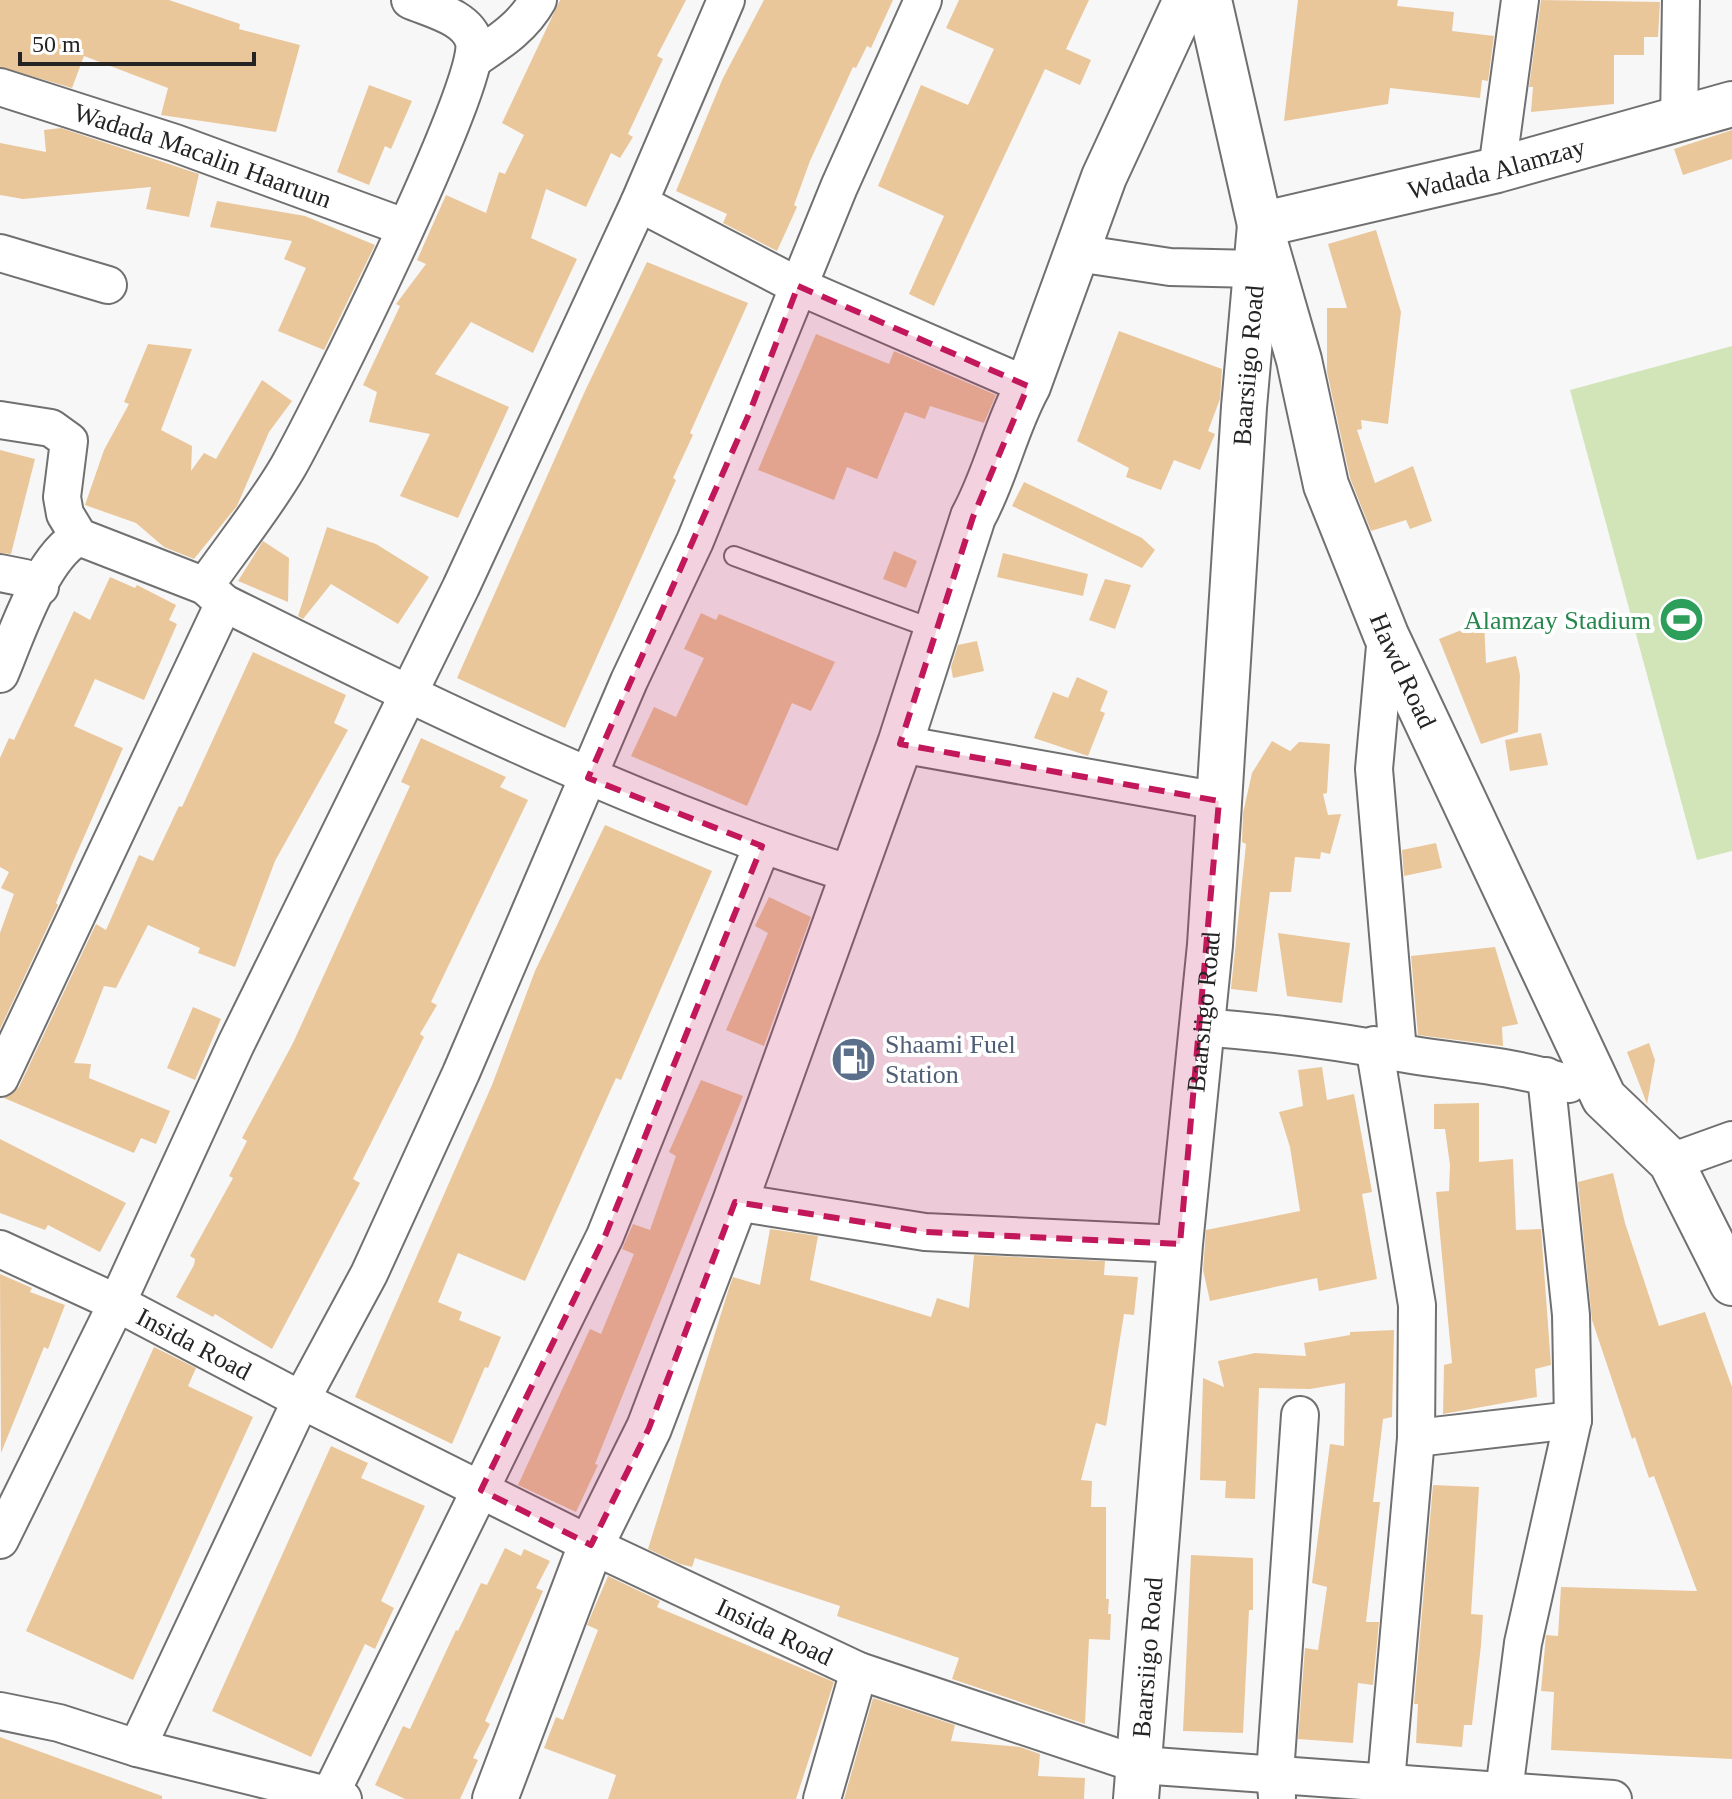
<svg xmlns="http://www.w3.org/2000/svg" width="1732" height="1799" font-family="'Times New Roman',serif">
	<style>
		.green { fill: #d2e5b8 }
		.building { fill: #eac79b }
		.lines { fill: none; stroke-linecap: round; stroke-linejoin: round }
		.service-casing { stroke: #707071; stroke-width: 22 }
		.minor-casing { stroke: #707071; stroke-width: 40 }
		.tertiary-casing { stroke: #707071; stroke-width: 48 }
		.secondary-casing { stroke: #707071; stroke-width: 48 }
		.service { stroke: #fff; stroke-width: 18 }
		.minor { stroke: #fff; stroke-width: 36 }
		.tertiary { stroke: #fff; stroke-width: 44 }
		.secondary { stroke: #fff; stroke-width: 44 }
		.marked { fill: #c2185b; fill-opacity: 0.2; stroke: #c2185b; stroke-width: 6; stroke-dasharray: 16 10; stroke-linejoin: round }
		.labels { text-anchor: middle; stroke-width: 8; stroke-linejoin: round; paint-order: stroke }
		.street-label { font-size: 26px; fill: #242424; stroke: #fff }
		.leisure-label { font-size: 26px; fill: #27864d; stroke: #fff; text-anchor: end }
		.service-label { font-size: 26px; fill: #4e5e75; stroke: #fff; text-anchor: start }
	</style>
	<rect width="100%" height="100%" fill="#f7f7f8"/>
	<!-- green -->
	<polygon class="green" points="1732,346 1732,851 1697,860 1570,390"/>
	<!-- building -->
	<g class="building">
		<polygon points="0,0 169,0 240,24 239,29 300,45 276,132 161,115 168,88 84,56 72,88 0,67"/>
		<polygon points="560,0 686,0 657,56 663,59 628,134 633,137 620,158 611,153 586,207 546,189 531,238 577,259 533,353 471,322 435,374 509,407 458,518 400,496 430,434 369,422 377,392 363,385 400,306 396,304 426,264 417,260 446,195 486,213 499,172 505,174 524,135 502,123"/>
		<polygon points="764,0 893,0 871,48 867,46 856,68 853,67 810,161 794,205 797,207 777,251 723,223 727,214 676,191 723,78"/>
		<polygon points="959,0 1089,0 1066,49 1091,60 1080,85 1045,69 934,306 909,294 944,216 878,186 921,85 968,105 994,49 946,28"/>
		<polygon points="1298,0 1398,0 1397,6 1454,12 1452,31 1494,36 1488,81 1482,80 1480,98 1390,88 1388,104 1284,121"/>
		<polygon points="1541,0 1660,2 1658,37 1644,37 1644,55 1614,55 1614,104 1531,112 1533,87 1529,87"/>
		<polygon points="369,85 412,101 391,149 385,146 369,185 337,172"/>
		<polygon points="61,128 199,174 189,217 146,209 151,187 23,199 0,195 0,143 46,152 44,130"/>
		<polygon points="1732,130 1732,159 1683,175 1674,149"/>
		<polygon points="217,201 305,216 375,245 324,350 278,331 306,268 284,259 292,241 210,227"/>
		<polygon points="1376,230 1401,312 1388,424 1361,420 1362,429 1357,430 1375,483 1413,466 1432,521 1410,529 1406,520 1371,531 1350,478 1327,372 1327,308 1347,308 1328,244"/>
		<polygon points="647,262 748,303 690,433 693,435 673,478 676,480 565,728 457,678 585,391"/>
		<polygon points="1119,331 1222,369 1220,399 1208,431 1215,434 1200,470 1174,460 1161,490 1126,477 1129,468 1077,441"/>
		<polygon points="816,334 889,364 894,351 996,395 984,423 930,406 925,419 905,412 877,479 847,467 834,500 758,470"/>
		<polygon points="148,344 192,349 161,430 192,446 191,471 204,453 216,459 262,380 292,401 269,432 237,506 194,559 164,547 136,523 85,505 104,450 129,404 124,402"/>
		<polygon points="0,450 35,459 11,554 0,553"/>
		<polygon points="1024,482 1142,538 1155,550 1142,568 1012,506"/>
		<polygon points="327,527 376,544 429,577 398,624 331,584 303,619 298,616"/>
		<polygon points="263,541 289,558 288,602 238,581"/>
		<polygon points="894,551 917,561 906,588 883,579"/>
		<polygon points="1003,553 1088,574 1083,596 997,577"/>
		<polygon points="110,577 135,588 137,585 176,605 169,620 177,624 144,700 95,679 74,726 123,748 73,862 56,903 58,905 0,1029 0,933 14,894 1,888 9,872 0,867 0,758 9,738 14,740 74,611 90,620"/>
		<polygon points="1105,579 1131,585 1115,629 1089,620"/>
		<polygon points="701,613 716,620 719,614 835,662 811,711 792,703 747,806 631,756 654,707 676,717 704,658 684,649"/>
		<polygon points="1484,621 1486,663 1516,656 1520,675 1518,732 1481,744 1439,639"/>
		<polygon points="977,641 984,671 953,678 951,667 958,645"/>
		<polygon points="253,652 346,695 334,723 348,730 275,861 235,967 198,953 200,948 148,925 116,988 104,986 74,1063 91,1064 89,1078 170,1111 156,1144 141,1138 134,1153 4,1098 19,1087 96,924 106,930 139,855 153,861 179,806 182,807"/>
		<polygon points="1077,677 1108,691 1100,711 1105,713 1088,756 1034,738 1053,692 1068,698"/>
		<polygon points="1541,733 1548,765 1510,771 1505,740"/>
		<polygon points="421,738 506,777 500,787 528,800 431,1002 437,1005 420,1034 424,1037 353,1179 360,1183 272,1349 215,1314 213,1317 176,1297 194,1265 195,1259 190,1256 233,1178 229,1176 247,1141 242,1138 293,1043 410,786 401,782"/>
		<polygon points="1272,741 1290,751 1299,742 1330,744 1327,793 1323,794 1328,815 1341,814 1330,854 1321,852 1320,859 1295,857 1291,892 1270,892 1257,992 1231,989 1246,844 1242,842 1243,813 1252,773"/>
		<polygon points="605,825 712,871 621,1080 616,1078 525,1281 458,1253 438,1302 462,1312 459,1320 501,1337 488,1368 485,1367 452,1444 355,1397 492,1085 535,971"/>
		<polygon points="1436,843 1442,868 1404,876 1402,850"/>
		<polygon points="769,897 811,917 764,1046 726,1030 768,933 755,926"/>
		<polygon points="1278,933 1350,943 1342,1003 1287,996"/>
		<polygon points="1495,947 1518,1024 1502,1027 1503,1046 1418,1035 1411,956"/>
		<polygon points="193,1007 221,1019 195,1080 167,1068"/>
		<polygon points="1649,1043 1655,1060 1647,1104 1627,1052"/>
		<polygon points="1322,1067 1327,1100 1354,1094 1372,1192 1362,1194 1377,1279 1319,1291 1317,1278 1210,1301 1203,1270 1206,1230 1300,1211 1290,1147 1279,1112 1303,1106 1298,1070"/>
		<polygon points="701,1080 743,1096 595,1464 598,1465 576,1512 518,1485 590,1329 601,1334 634,1254 622,1249 633,1224 650,1230 676,1156 669,1152"/>
		<polygon points="1479,1103 1479,1162 1513,1159 1516,1230 1541,1229 1551,1365 1535,1369 1537,1397 1443,1414 1444,1365 1452,1363 1436,1192 1449,1191 1450,1165 1445,1129 1434,1129 1434,1104"/>
		<polygon points="0,1139 126,1203 100,1252 48,1225 45,1230 0,1213"/>
		<polygon points="1613,1173 1625,1223 1659,1326 1705,1312 1732,1387 1732,1759 1551,1750 1554,1692 1541,1691 1546,1635 1558,1636 1561,1587 1697,1591 1654,1476 1649,1478 1635,1437 1632,1439 1592,1320 1578,1182"/>
		<polygon points="770,1229 818,1236 810,1280 931,1317 937,1298 969,1308 974,1255 1105,1261 1104,1275 1138,1277 1134,1315 1124,1314 1106,1426 1096,1423 1081,1480 1092,1481 1091,1507 1106,1507 1106,1599 1109,1599 1108,1614 1111,1614 1110,1640 1089,1639 1085,1724 952,1679 959,1658 837,1616 840,1606 695,1558 692,1567 680,1564 648,1549 729,1288 733,1277 760,1285"/>
		<polygon points="0,1274 32,1288 30,1292 65,1305 48,1349 44,1347 1,1453"/>
		<polygon points="1394,1330 1392,1417 1383,1419 1373,1502 1380,1502 1366,1622 1379,1622 1373,1685 1358,1683 1353,1743 1298,1739 1305,1648 1318,1650 1327,1587 1312,1583 1330,1444 1344,1446 1345,1383 1310,1389 1259,1388 1255,1499 1225,1498 1226,1481 1200,1480 1203,1378 1224,1387 1218,1361 1255,1353 1306,1356 1304,1343 1350,1335 1350,1332"/>
		<polygon points="154,1347 196,1368 188,1386 253,1417 133,1680 26,1631"/>
		<polygon points="331,1446 368,1463 361,1478 425,1506 381,1601 394,1608 375,1649 365,1644 311,1757 212,1711"/>
		<polygon points="1433,1485 1479,1487 1471,1614 1483,1615 1481,1645 1472,1725 1464,1725 1462,1747 1416,1743 1418,1704 1414,1704"/>
		<polygon points="505,1548 521,1556 524,1549 550,1561 536,1588 543,1591 485,1721 490,1724 473,1758 478,1760 460,1799 405,1799 375,1785 403,1726 410,1729 456,1630 458,1631 481,1583 487,1585"/>
		<polygon points="1191,1555 1253,1558 1253,1610 1249,1610 1243,1733 1183,1731"/>
		<polygon points="608,1576 660,1601 657,1607 834,1682 796,1799 608,1799 616,1775 544,1748 556,1717 563,1720 598,1630 587,1625"/>
		<polygon points="873,1698 955,1725 951,1741 1020,1747 1040,1754 1038,1776 1085,1778 1084,1799 844,1799"/>
		<polygon points="0,1737 162,1796 162,1799 0,1799"/>
	</g>
	<g class="lines">
		<defs>
			<polyline id="service" points="734,556 936,630"/>
			<g id="minor">
				<path d="M 474,59 C 499,42 523,27 538,0"/>
				<path id="s1" d="M 0,87 L 175,143 L 404,227"/>
				<polyline points="1679,121 1681,0"/>
				<polyline points="1497,170 1520,0"/>
				<polyline points="639,203 798,286 1028,386"/>
				<polyline points="0,253 108,285"/>
				<polyline points="1077,253 1170,267 1256,269"/>
				<path d="M 0,420 L 51,428 L 69,441 L 62,497 L 65,514 L 79,537 L 205,586 L 224,603 C 429,705 635,807 854,875"/>
				<polyline points="0,573 25,578 40,587"/>
				<path d="M 205,586 C 232,547 264,508 288,467 C 318,414 484,82 474,42 C 468,17 430,9 410,0"/>
				<polyline points="1386,635 1374,769 1398,1052"/>
				<path d="M 0,674 C 16,636 42,556 79,537"/>
				<polyline points="900,744 1219,801"/>
				<path d="M 1200,1027 C 1268,1032 1333,1040 1400,1053 C 1457,1063 1514,1065 1569,1084"/>
				<polyline points="1374,1045 1417,1305 1416,1438 1386,1782"/>
				<polyline points="0,1078 224,603"/>
				<polyline points="1671,1162 1732,1140"/>
				<polyline points="735,1202 925,1232 1180,1244"/>
				<path id="s2" d="M 0,1249 L 117,1303 L 301,1400 L 591,1545 L 859,1671 L 1140,1765 L 1613,1799"/>
				<polyline points="1416,1438 1573,1420"/>
				<polyline points="0,1540 117,1303 236,1044 461,587 639,203 726,0"/>
				<polyline points="0,1711 59,1723 137,1748 343,1799"/>
				<polyline points="137,1748 301,1400 369,1274 461,1073 629,681 695,541 839,187 923,0"/>
				<polyline points="330,1795 605,1236 762,846"/>
				<polyline points="1277,1797 1275,1774 1300,1415"/>
				<polyline points="822,1799 859,1671"/>
				<polyline points="1503,1799 1523,1643 1573,1420 1571,1315 1546,1076"/>
			</g>
			<g id="tertiary">
				<path d="M 495,1799 L 591,1545 L 649,1428 L 735,1202 L 900,744 L 973,517 C 996,475 1005,428 1028,386 L 1104,177 L 1186,0"/>
				<path id="s3" d="M 1136,1799 L 1180,1244 L 1210,945 L 1244,407 L 1260,225 L 1497,170 L 1732,104"/>
			</g>
			<g id="secondary">
				<path id="s4" d="M 1209,0 L 1260,225 L 1299,360 L 1326,485 L 1386,635 L 1604,1098 L 1671,1162 L 1732,1283"/>
			</g>
		</defs>
		<!-- service casing -->
		<use href="#service" class="service-casing"/>
		<!-- minor casing -->
		<use href="#minor" class="minor-casing"/>
		<!-- tertiary casing -->
		<use href="#tertiary" class="tertiary-casing"/>
		<!-- secondary casing -->
		<use href="#secondary" class="secondary-casing"/>
		<!-- service -->
		<use href="#service" class="service"/>
		<!-- minor -->
		<use href="#minor" class="minor"/>
		<!-- tertiary -->
		<use href="#tertiary" class="tertiary"/>
		<!-- secondary -->
		<use href="#secondary" class="secondary"/>
	</g>
	<!-- marked area -->
	<path class="marked" d="M 798,286 L 1028,386 L 973,517 L 900,744 L 1219,801 L 1180,1244 L 925,1232 L 735,1202 L 649,1428 L 591,1545 L 481,1490 L 605,1236 L 762,846 L 588,778 L 749,414 Z"/>
	<!-- icons -->
	<defs>
		<symbol id="stadium-disc" viewBox="-11 -11 22 22"><circle r="9.5" fill="#2e9e5b" stroke="#fff"/><path d="M0-5a6.5 5 0 1 0 0 10a6.5 5 0 1 0 0-10ZM-3.5-1.8h7v3.6h-7Z" fill="#fff"/></symbol>
		<symbol id="fuel-disc" viewBox="-11 -11 22 22"><circle r="9.5" fill="#5c6f8a" stroke="#fff"/><path d="M-5.5-6h7V0h2V4h1.3V-2.5L3-4.5l.8-.8L6-3V5H2.5V1h-1V6h-7ZM-4.2-4.7v3.2H.2V-4.7Z" fill="#fff"/></symbol>
	</defs>
	<g fill-rule="evenodd">
		<use href="#stadium-disc" x="1656" y="594" width="51" height="51"/>
		<use href="#fuel-disc" x="828" y="1034" width="51" height="51"/>
	</g>
	<g class="labels">
		<!-- street labels -->
		<g class="street-label">
			<text dy="9" stroke="none"><textPath href="#s1" startOffset="214">Wadada Macalin Haaruun</textPath></text>
			<text dy="9" stroke="none"><textPath href="#s3" startOffset="1822">Wadada Alamzay</textPath></text>
			<text dy="9" stroke="none"><textPath href="#s3" startOffset="1438">Baarsiigo Road</textPath></text>
			<text dy="9" stroke="none"><textPath href="#s4" startOffset="700">Hawd Road</textPath></text>
			<text dy="9" stroke="none"><textPath href="#s3" startOffset="790">Baarsiigo Road</textPath></text>
			<text dy="9" stroke="none"><textPath href="#s2" startOffset="216">Insida Road</textPath></text>
			<text dy="9" stroke="none"><textPath href="#s2" startOffset="864">Insida Road</textPath></text>
			<text dy="9" stroke="none"><textPath href="#s3" startOffset="142">Baarsiigo Road</textPath></text>
		</g>
		<!-- leisure labels -->
		<g class="leisure-label">
			<text x="1651" y="629">Alamzay Stadium</text>
		</g>
		<!-- service labels -->
		<g class="service-label">
			<text x="885" y="1053">Shaami Fuel<tspan x="885" dy="30">Station</tspan></text>
		</g>
	</g>
	<!-- scale -->
	<path d="M20 52v12h234v-12" fill="none" stroke="#242424" stroke-width="4"/>
	<text x="32" y="52" font-size="24" fill="#242424" stroke="#ffffff" stroke-width="6" paint-order="stroke">50 m</text>
</svg>
